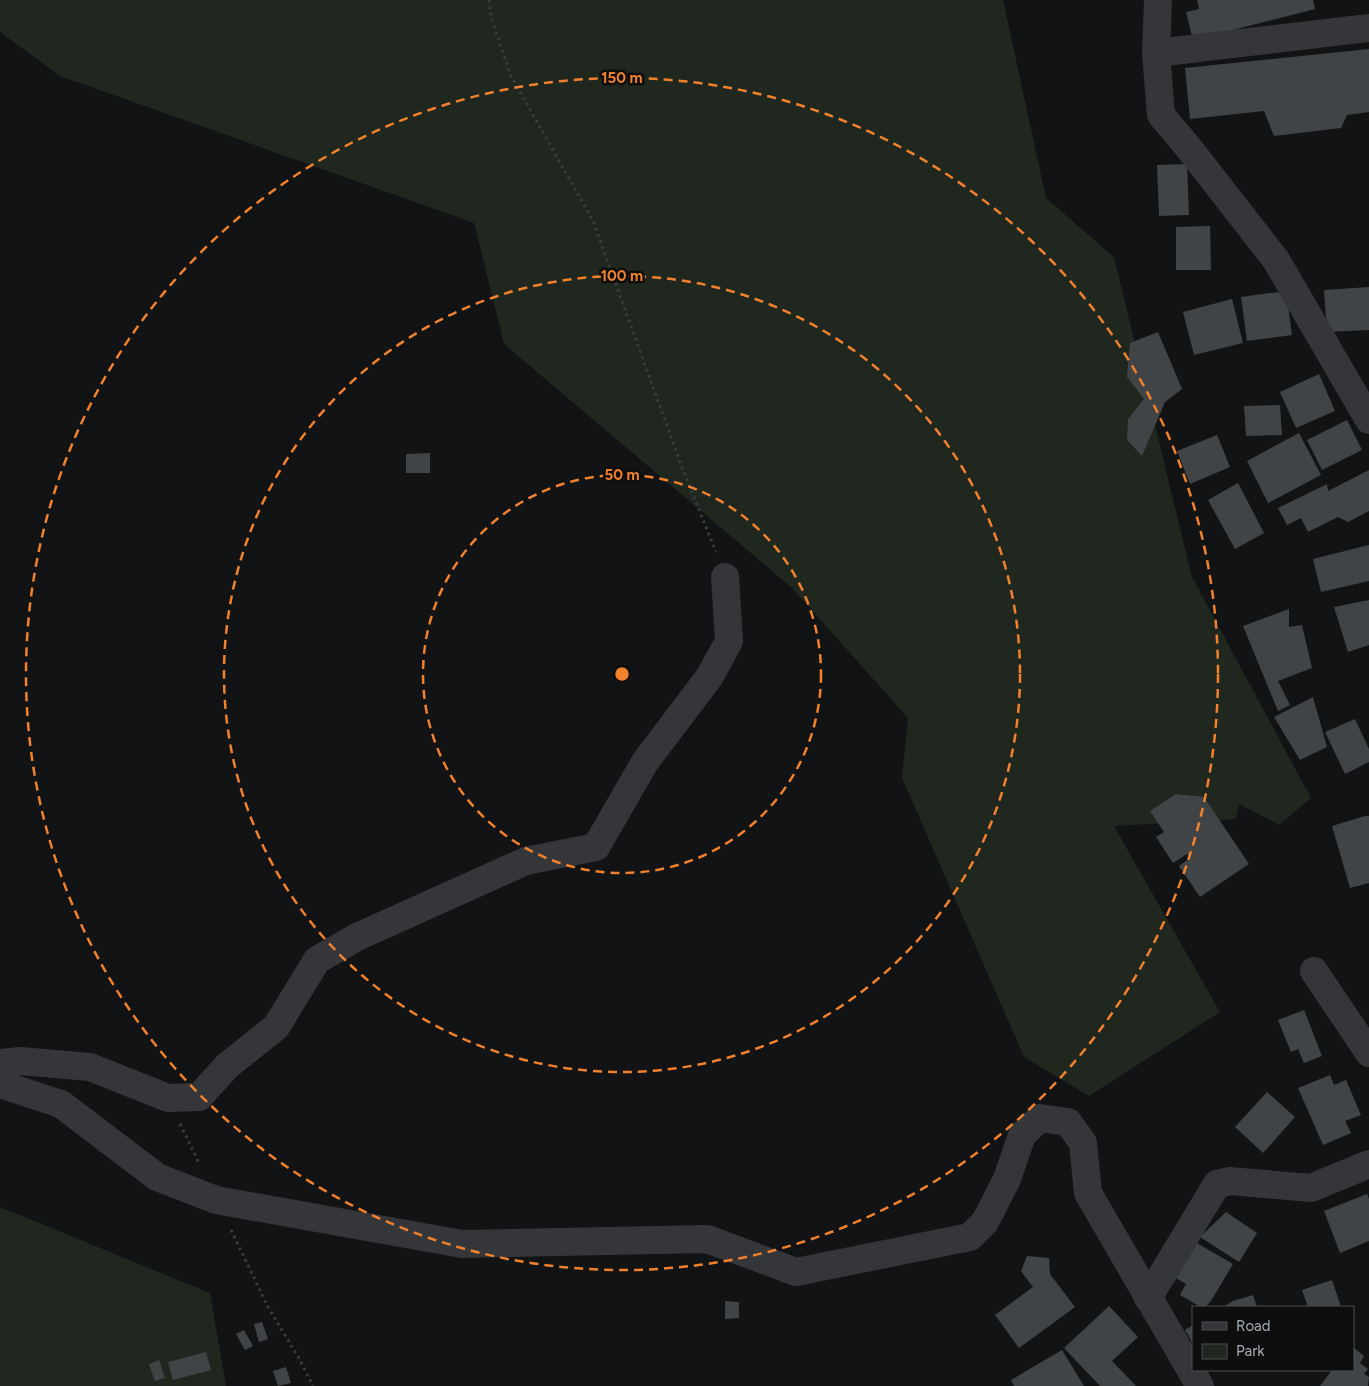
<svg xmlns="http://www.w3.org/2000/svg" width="1369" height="1386" font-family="Figtree,sans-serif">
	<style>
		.green { fill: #1f271f }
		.building { fill: #414447 }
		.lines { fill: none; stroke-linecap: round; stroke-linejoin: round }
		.path { stroke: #3a3d40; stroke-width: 3; stroke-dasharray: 2.5 4; stroke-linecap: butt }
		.street { stroke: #343639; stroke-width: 28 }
		.ring { fill: none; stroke: #f2812d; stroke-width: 2.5; stroke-dasharray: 9 6 }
		.centre { fill: #f2812d; stroke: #0e0e0f; stroke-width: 2.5 }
		.ring-label { font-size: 15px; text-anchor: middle; font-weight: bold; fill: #f2812d; stroke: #0e0e0f; stroke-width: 5; stroke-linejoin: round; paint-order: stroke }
	</style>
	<rect width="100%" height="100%" fill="#121314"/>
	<!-- green -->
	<g class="green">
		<polygon points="0,0 1003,0 1046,198 1114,257 1192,577 1311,798 1279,825 1239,804 1236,819 1114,826 1220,1012 1089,1096 1024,1057 902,778 908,718 792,588 504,344 474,223 60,76 0,32"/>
		<polygon points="0,1207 210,1293 226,1386 0,1386"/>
	</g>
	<!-- building -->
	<g class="building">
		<polygon points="1197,0 1313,0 1315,9 1193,40 1186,12 1199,9"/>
		<polygon points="1369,49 1369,112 1347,115 1341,128 1274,136 1264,111 1190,119 1185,68"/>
		<polygon points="1187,164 1189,215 1159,216 1157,165"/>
		<polygon points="1210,226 1211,270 1176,270 1176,227"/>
		<polygon points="1369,287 1369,330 1327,332 1324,290"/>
		<polygon points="1286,291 1292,335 1247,341 1241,297"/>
		<polygon points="1232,299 1243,343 1194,355 1183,312"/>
		<polygon points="1158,332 1182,389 1165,402 1142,456 1127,440 1128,419 1144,399 1127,377 1130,343"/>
		<polygon points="1319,374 1335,411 1296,428 1280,392"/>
		<polygon points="1280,405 1282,435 1246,436 1244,406"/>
		<polygon points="1347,420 1362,450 1322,470 1307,440"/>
		<polygon points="1299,433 1321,475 1268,503 1247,461"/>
		<polygon points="1217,435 1230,467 1190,484 1177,451"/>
		<polygon points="430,453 430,473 406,473 406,454"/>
		<polygon points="1369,470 1369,511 1348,522 1338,517 1308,532 1301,518 1287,525 1278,508 1327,484 1328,491"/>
		<polygon points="1238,483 1264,533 1235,549 1208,500"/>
		<polygon points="1369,545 1369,581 1321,592 1313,559"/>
		<polygon points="1369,600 1369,645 1348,652 1334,607"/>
		<polygon points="1289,609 1289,627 1302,625 1312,668 1278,681 1290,705 1278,711 1243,626"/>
		<polygon points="1313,697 1327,747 1300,760 1274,717"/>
		<polygon points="1355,719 1369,749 1369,762 1345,774 1325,732"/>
		<polygon points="1176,794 1204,797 1249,864 1200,897 1179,866 1190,858 1187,854 1173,863 1156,837 1164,832 1150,811"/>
		<polygon points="1365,816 1369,816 1369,883 1350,888 1332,826"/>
		<polygon points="1304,1010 1322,1056 1304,1063 1298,1049 1291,1052 1278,1020"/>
		<polygon points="1330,1075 1334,1085 1346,1080 1361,1115 1345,1121 1351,1133 1323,1145 1298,1088"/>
		<polygon points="1267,1092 1295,1117 1263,1153 1235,1127"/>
		<polygon points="1367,1194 1369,1199 1369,1241 1340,1253 1324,1211"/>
		<polygon points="1226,1212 1257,1233 1239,1262 1200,1237"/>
		<polygon points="1195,1242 1233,1264 1211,1301 1205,1307 1201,1307 1180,1295 1186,1284 1174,1277"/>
		<polygon points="1027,1256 1049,1258 1050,1274 1075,1307 1019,1348 995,1315 1033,1287 1021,1271"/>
		<polygon points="1332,1280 1341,1307 1308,1307 1302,1290"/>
		<polygon points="1253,1295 1257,1307 1223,1307 1233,1301"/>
		<polygon points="725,1301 739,1302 739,1318 725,1319"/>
		<polygon points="1109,1306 1138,1337 1112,1361 1136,1386 1100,1386 1064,1348"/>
		<polygon points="262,1322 268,1339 259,1342 254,1324"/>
		<polygon points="1193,1325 1193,1344 1185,1330"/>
		<polygon points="244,1330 253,1346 245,1350 236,1334"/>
		<polygon points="1353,1347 1364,1356 1360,1363 1368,1369 1364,1374 1369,1377 1368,1386 1320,1386 1332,1370 1353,1370"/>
		<polygon points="1062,1350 1084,1386 1014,1386 1011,1380"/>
		<polygon points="206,1352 211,1370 173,1380 168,1362"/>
		<polygon points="159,1360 165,1378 155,1381 149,1364"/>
		<polygon points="286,1367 291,1383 278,1386 273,1371"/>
	</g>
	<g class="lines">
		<!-- path -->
		<g class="path">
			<polyline points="489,0 491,16 510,74 593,221 683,470 716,552"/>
			<polyline points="180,1124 199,1163"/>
			<polyline points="231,1230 268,1307 300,1360 313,1386"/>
		</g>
		<!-- street -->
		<g class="street">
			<polyline points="1158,0 1156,53 1161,115 1188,147 1276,260 1369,420"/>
			<polyline points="1156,53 1369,28"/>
			<polyline points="1314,971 1369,1053"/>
			<polyline points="0,1063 20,1061 90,1067 168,1098 199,1097 227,1066 276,1027 317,960 357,937 526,861 596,847 645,762 710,676 729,641 725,577"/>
			<polyline points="0,1084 61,1104 157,1177 216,1200 462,1244 707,1239 796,1272 970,1237 985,1222 1007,1179 1022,1135 1040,1118 1068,1122 1083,1143 1088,1193 1200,1386"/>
			<polyline points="1148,1298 1217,1184 1230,1181 1311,1188 1369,1164"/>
		</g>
	</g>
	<!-- distance rings -->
	<g class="ring">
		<circle cx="622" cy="674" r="199"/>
		<circle cx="622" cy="674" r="398"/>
		<circle cx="622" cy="674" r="596"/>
	</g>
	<circle cx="622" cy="674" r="8" class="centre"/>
	<g class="ring-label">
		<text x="622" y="83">150 m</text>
		<text x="622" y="281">100 m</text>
		<text x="622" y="480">50 m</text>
	</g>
	<!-- legend -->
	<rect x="1192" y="1306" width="162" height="65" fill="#0e0e0f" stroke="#4a4e51"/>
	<rect x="1202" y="1322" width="25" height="8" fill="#343639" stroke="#4a4e51"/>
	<text x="1236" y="1331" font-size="15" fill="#a4adb5">Road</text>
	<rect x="1202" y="1344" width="25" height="15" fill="#1f271f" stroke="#4a4e51"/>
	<text x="1236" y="1356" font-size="15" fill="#a4adb5">Park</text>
</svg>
